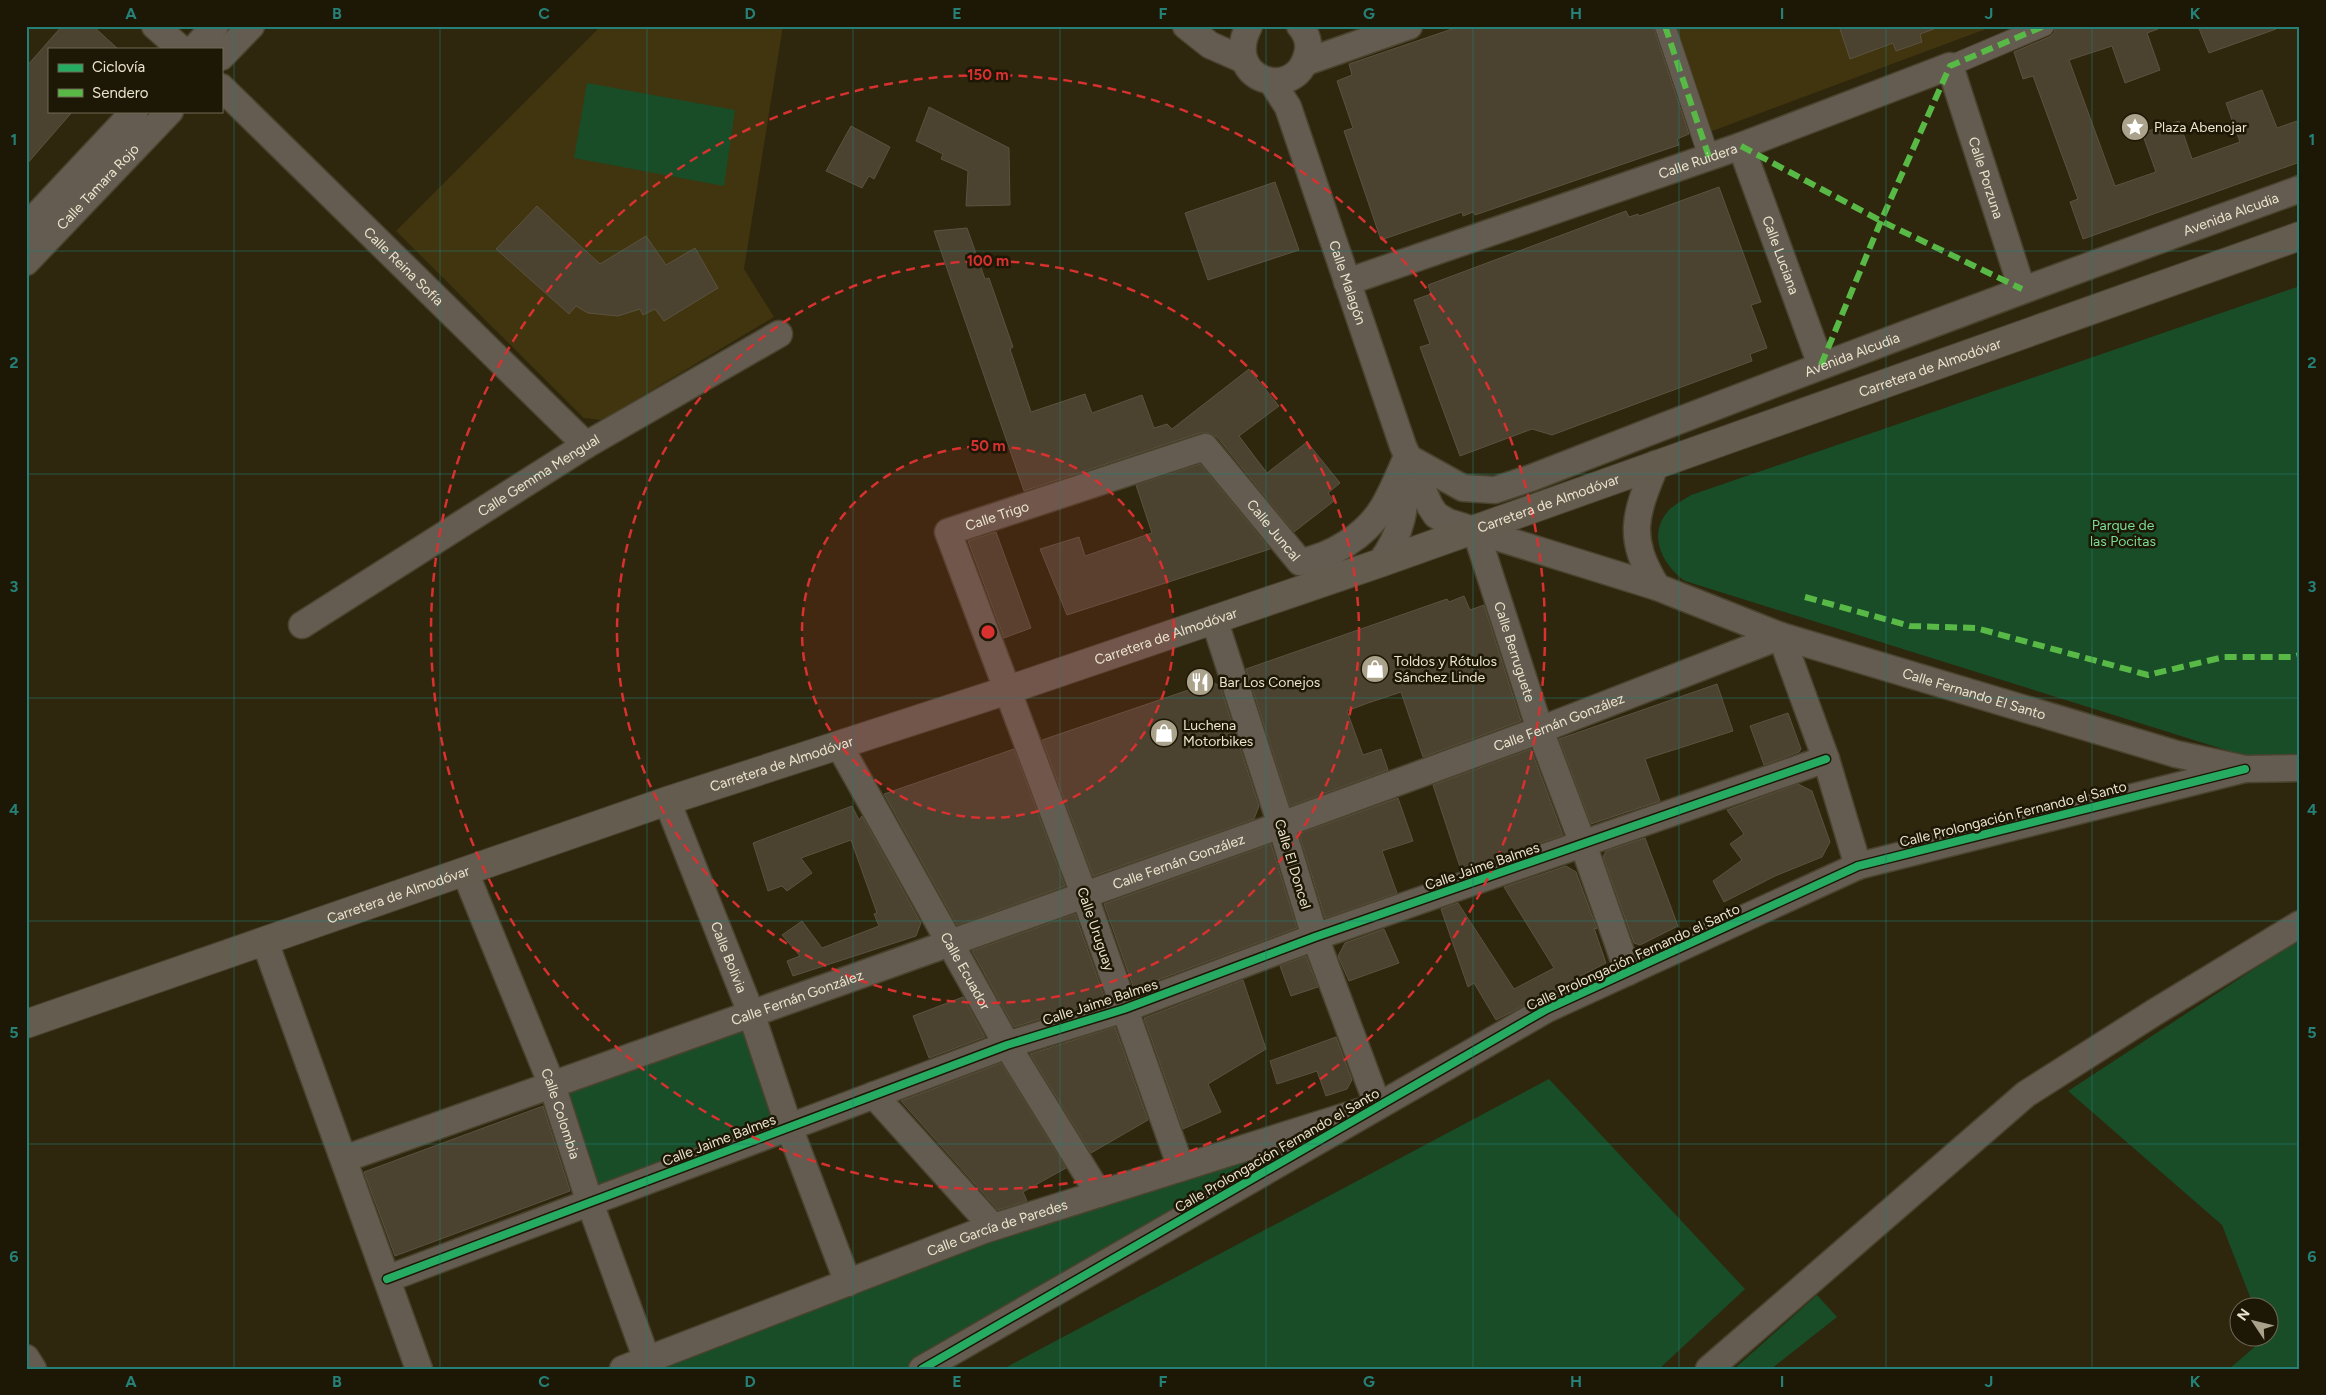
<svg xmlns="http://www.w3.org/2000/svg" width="2326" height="1395" font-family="Figtree,sans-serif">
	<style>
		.built { fill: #40350e }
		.green { fill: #184d27 }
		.building { fill: #4b4230; stroke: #5b5240 }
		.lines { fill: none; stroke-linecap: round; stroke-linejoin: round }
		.pedestrian-casing { stroke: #4a432e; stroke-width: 22 }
		.minor-casing { stroke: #4a432e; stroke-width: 29 }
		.secondary-casing { stroke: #4a432e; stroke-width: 30 }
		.pedestrian { stroke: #645c50; stroke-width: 20 }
		.minor { stroke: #645c50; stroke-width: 26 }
		.secondary { stroke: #655c50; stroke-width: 28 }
		.quiet { stroke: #58b947; stroke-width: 6; stroke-dasharray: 12 6; stroke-linecap: butt }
		.cycleway-casing { stroke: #1d1705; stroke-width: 11 }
		.cycleway { stroke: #26ab63; stroke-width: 8 }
		.grid { fill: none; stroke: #258178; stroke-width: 1; stroke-opacity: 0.55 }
		.ring { fill: none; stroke: #d73130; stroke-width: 2.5; stroke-dasharray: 9 6 }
		.labels { text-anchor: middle; stroke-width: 5; stroke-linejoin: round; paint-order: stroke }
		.poi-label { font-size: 14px; fill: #ece4cd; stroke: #1d1705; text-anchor: start }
		.street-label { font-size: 14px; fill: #ece4cd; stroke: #1d1705 }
		.park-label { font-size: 14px; fill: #7adc96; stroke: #1d1705 }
		.centre { fill: #d73130; stroke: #1d1705; stroke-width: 2.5 }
		.ring-label { font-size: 15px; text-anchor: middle; font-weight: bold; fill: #d73130; stroke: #1d1705; stroke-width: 5; stroke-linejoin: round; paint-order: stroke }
		.neatline { fill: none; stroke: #258178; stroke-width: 2 }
		.grid-label { font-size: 16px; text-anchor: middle; font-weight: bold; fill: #258178 }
	</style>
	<rect width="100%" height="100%" fill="#2e260d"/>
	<!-- built -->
	<g class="built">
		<polygon points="601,26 783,26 744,269 774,317 602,420 584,418 396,231"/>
		<polygon points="1671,26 1994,26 1707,133"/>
	</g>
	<!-- green -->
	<g class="green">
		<polygon points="587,83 735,110 724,186 574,158"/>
		<path d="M 2300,286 L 2300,757 L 2245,756 L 1685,581 C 1661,564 1646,532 1671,508 C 1677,503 1685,499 1691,495 Z"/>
		<polygon points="2300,939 2300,1369 2229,1369 2265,1338 2268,1338 2268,1308 2254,1307 2222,1225 2068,1091"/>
		<polygon points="751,1013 789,1127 590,1203 552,1085"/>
		<polygon points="1549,1079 1745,1289 1659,1369 1003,1369"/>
		<polygon points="1378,1106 905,1369 623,1369"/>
		<polygon points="1817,1295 1837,1317 1771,1369 1734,1369"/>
	</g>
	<!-- building -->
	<g class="building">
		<polygon points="62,26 93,26 118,49 49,49 49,111 73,111 26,165 26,67"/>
		<polygon points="1461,26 1653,26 1689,134 1677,139 1679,145 1661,151 1475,215 1473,212 1463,216 1462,212 1381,240 1344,131 1353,128 1337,81 1352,75 1349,64"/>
		<polygon points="1839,26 1933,26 1934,29 1920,34 1922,42 1896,51 1893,43 1850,59"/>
		<polygon points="2056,26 2158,26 2158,29 2147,33 2160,70 2125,83 2112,46 2069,60 2115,186 2156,172 2142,133 2179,121 2192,159 2240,142 2226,103 2262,90 2277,128 2300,120 2300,162 2083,239 2070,202 2078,199 2033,76 2023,79 2014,52 2049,37 2054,33"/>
		<polygon points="2198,26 2275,26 2276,29 2209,53"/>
		<polygon points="929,107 1009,148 1010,205 966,206 968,171 941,159 943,154 916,141"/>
		<polygon points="851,126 890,147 874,179 869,176 862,188 826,171"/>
		<polygon points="1275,182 1299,250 1208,280 1185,213"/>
		<polygon points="1719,187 1761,302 1751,305 1767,348 1750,354 1752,361 1568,429 1552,435 1532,429 1460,456 1420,347 1430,344 1414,300 1431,294 1428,285 1626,211 1629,217 1638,214 1639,216"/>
		<polygon points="537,206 600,264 646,236 666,265 695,248 718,288 664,321 655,309 643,315 640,309 618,316 588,313 576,306 569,314 496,249"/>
		<polygon points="967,228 985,279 989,278 1013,347 1010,349 1031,412 1085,394 1092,413 1142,395 1154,428 1167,424 1172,429 1249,369 1279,406 1239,436 1267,473 1307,442 1340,483 1328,493 1334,501 1294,532 1217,437 1209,433 1200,433 1024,491 934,231"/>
		<polygon points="1200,464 1270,549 1067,615 1040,549 1079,537 1085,556 1152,533 1136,485"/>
		<polygon points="996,532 1031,628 1004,638 968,541"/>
		<polygon points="1464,596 1470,610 1484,605 1521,721 1423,757 1401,692 1368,703 1347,711 1363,755 1381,749 1388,770 1290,806 1246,669 1447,599 1449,602"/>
		<polygon points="1212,682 1220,686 1259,806 1254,819 1093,876 1042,740"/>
		<polygon points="1717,684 1733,731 1645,759 1660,801 1591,824 1559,739"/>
		<polygon points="1788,713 1801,749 1799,752 1764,765 1750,726"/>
		<polygon points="1014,749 1065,886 957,925 884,794"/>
		<polygon points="1531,749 1563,835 1461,870 1433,785"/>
		<polygon points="1798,784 1812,791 1830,842 1822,857 1775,876 1724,902 1713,881 1742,860 1730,844 1744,834 1727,810"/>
		<polygon points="1398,798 1413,841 1382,851 1397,893 1325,918 1299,834"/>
		<polygon points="852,806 859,820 862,816 921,923 916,936 793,976 787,961 800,956 782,935 802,921 822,948 879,926 874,914 877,913 851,840 801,858 812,873 787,891 782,886 768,891 753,843"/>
		<polygon points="1645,838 1678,926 1640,945 1634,943 1603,857 1606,851"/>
		<polygon points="1271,844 1297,928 1134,989 1104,904"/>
		<polygon points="1566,866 1576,872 1597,929 1594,928 1606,963 1496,1020 1474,983 1468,987 1441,909 1458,903 1514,989 1554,968 1504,887"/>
		<polygon points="1075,914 1105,999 1014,1027 972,951"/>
		<polygon points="1384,929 1399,963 1349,981 1338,956 1345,943"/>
		<polygon points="1306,956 1318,987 1291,996 1280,966"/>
		<polygon points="1243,980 1266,1049 1208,1084 1221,1112 1183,1129 1144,1018"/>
		<polygon points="963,997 985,1037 929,1058 913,1016"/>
		<polygon points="1115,1027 1148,1120 1091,1153 1030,1054"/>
		<polygon points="1336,1037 1352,1080 1347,1089 1326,1096 1317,1071 1277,1084 1270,1061"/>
		<polygon points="1001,1063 1066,1168 1023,1192 1027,1201 998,1210 901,1101"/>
		<polygon points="543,1106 570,1191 395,1256 364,1172"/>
	</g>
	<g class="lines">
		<defs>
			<g id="pedestrian">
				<polyline points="1665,26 1709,157"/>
				<polyline points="1950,66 2044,26"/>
			</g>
			<g id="minor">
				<polyline points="155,26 181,49"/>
				<polyline points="1186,26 1210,45 1244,60"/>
				<path d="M 1249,26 C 1221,80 1295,103 1307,55 C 1310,45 1307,34 1300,26"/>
				<polyline points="194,49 215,26"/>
				<polyline points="221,57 251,26"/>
				<polyline points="1306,62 1409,26"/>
				<path id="s1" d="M 1272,82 L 1288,107 L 1403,446 L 1430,506 L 1436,515 L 1448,522 L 1657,587 L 1781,636 L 2176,754 L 2245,769 L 2300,768"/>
				<path id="s2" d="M 221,87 L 586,445"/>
				<path id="s3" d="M 1741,146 L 1821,365"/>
				<polyline points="26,227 135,111"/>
				<path id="s4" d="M 26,262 L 170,111"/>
				<path id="s5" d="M 1347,282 L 1741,146 L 1950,66 L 2022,289"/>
				<path id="s6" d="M 1407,457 L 1463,488 L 1495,490 L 1531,478 C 1786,378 2042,282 2300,189"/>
				<path d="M 1656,464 C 1635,515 1626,537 1657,587"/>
				<path id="s7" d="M 1475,529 L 1540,730 L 1583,844 L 1628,972"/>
				<path d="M 1380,563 C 1404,532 1405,506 1407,468"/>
				<path id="s8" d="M 302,625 L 586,445 L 779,334"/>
				<polyline points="1781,636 1826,759 1858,866"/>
				<path id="s9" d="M 839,745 L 1007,1045 L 1099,1194"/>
				<path id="s10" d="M 667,801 L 751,1013 L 789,1127 L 848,1283"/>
				<path id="s11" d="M 465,872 L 552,1085 L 590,1203 L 647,1360"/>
				<polyline points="265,942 419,1369"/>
				<polyline points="874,1095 993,1227"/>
				<path id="s12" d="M 344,1159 L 1281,825 L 1540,730 L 1781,636"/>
				<path id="s13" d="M 1181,1168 L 1084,894 L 948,532 L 1205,447 L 1300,562 C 1331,557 1365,536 1382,509 C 1392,493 1399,474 1407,457"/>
				<polyline points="387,1279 1007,1045 1124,1009 1315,937 1826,759"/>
				<polyline points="26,1358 33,1369"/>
				<path id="s14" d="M 623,1369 L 984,1230 L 1378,1106 L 1315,937 L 1281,825 L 1214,619"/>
				<polyline points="922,1369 1547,1009 1858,866 2245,769"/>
				<polyline points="1709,1369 2026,1094 2155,1012 2300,924"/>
			</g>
			<g id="secondary">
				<path id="s15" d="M 26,1024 L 667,801 L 1008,690 L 1380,563 L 2300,236"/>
			</g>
		</defs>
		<!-- pedestrian casing -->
		<use href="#pedestrian" class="pedestrian-casing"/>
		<!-- minor casing -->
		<use href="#minor" class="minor-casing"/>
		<!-- secondary casing -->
		<use href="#secondary" class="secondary-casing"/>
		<!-- pedestrian -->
		<use href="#pedestrian" class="pedestrian"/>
		<!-- minor -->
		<use href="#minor" class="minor"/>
		<!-- secondary -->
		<use href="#secondary" class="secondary"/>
		<!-- quiet -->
		<g class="quiet">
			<polyline points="1665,26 1709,157"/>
			<polyline points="1741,146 1881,221 2022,289"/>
			<polyline points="1821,365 1881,221 1950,66 2044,26"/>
			<polyline points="1805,597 1910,626 1976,628 2148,675 2224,657 2293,657 2300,655"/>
		</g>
		<defs>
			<g id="cycleway">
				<polyline points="387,1279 1007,1045 1124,1009 1315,937 1826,759"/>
				<polyline points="922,1369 1547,1009 1858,866 2245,769"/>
			</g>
		</defs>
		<!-- cycleway casing -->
		<use href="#cycleway" class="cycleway-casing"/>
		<!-- cycleway -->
		<use href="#cycleway" class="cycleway"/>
	</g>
	<!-- grid -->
	<path class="grid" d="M 234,26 L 234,1369M 440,26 L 440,1369M 647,26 L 647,1369M 853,26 L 853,1369M 1060,26 L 1060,1369M 1266,26 L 1266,1369M 1473,26 L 1473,1369M 1679,26 L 1679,1369M 1886,26 L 1886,1369M 2092,26 L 2092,1369M 26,251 L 2300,251M 26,474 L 2300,474M 26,698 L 2300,698M 26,921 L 2300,921M 26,1144 L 2300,1144"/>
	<!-- distance rings -->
	<circle cx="988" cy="632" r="186" fill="#d73130" fill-opacity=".12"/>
	<g class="ring">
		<circle cx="988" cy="632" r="186"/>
		<circle cx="988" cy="632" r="371"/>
		<circle cx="988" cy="632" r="557"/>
	</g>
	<!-- icons -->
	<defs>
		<symbol id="sight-disc" viewBox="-11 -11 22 22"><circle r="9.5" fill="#aaa28a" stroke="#1d1705"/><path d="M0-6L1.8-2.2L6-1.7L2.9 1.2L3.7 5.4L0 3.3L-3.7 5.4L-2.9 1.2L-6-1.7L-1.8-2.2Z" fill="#fff"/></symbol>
		<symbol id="shop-disc" viewBox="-11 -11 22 22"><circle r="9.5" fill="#aaa28a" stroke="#1d1705"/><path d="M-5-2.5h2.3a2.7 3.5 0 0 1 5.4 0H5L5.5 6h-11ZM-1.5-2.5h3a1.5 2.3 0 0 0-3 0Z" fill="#fff"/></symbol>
		<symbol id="restaurant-disc" viewBox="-11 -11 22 22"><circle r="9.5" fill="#aaa28a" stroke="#1d1705"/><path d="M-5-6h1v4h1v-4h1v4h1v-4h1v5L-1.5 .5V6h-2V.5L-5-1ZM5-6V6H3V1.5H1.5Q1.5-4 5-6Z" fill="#fff"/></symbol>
	</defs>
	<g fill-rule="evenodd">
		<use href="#sight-disc" x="2119" y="111" width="32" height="32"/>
		<use href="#shop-disc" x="1359" y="653" width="32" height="32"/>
		<use href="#restaurant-disc" x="1184" y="666" width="32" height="32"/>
		<use href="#shop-disc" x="1148" y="717" width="32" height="32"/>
	</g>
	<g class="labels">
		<!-- poi labels -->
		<g class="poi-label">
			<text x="2154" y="132">Plaza Abenojar</text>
			<text x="1394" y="666">Toldos y Rótulos<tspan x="1394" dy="16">Sánchez Linde</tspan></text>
			<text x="1219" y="687">Bar Los Conejos</text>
			<text x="1183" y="730">Luchena<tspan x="1183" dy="16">Motorbikes</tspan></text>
		</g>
		<!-- street labels -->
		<g class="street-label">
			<text dy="5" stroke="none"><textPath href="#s5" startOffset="371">Calle Ruidera</textPath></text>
			<text dy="5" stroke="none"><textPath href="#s5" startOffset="758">Calle Porzuna</textPath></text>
			<text dy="5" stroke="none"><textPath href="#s4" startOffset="104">Calle Tamara Rojo</textPath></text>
			<text dy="5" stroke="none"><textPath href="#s6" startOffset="882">Avenida Alcudia</textPath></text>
			<text dy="5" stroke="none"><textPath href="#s3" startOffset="116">Calle Luciana</textPath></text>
			<text dy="5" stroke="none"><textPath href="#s2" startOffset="256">Calle Reina Sofía</textPath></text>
			<text dy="5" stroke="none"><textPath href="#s1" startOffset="215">Calle Malagón</textPath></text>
			<text dy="5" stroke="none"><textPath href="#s6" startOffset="478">Avenida Alcudia</textPath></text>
			<text dy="5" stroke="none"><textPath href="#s15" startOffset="2014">Carretera de Almodóvar</textPath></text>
			<text dy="5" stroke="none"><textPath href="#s8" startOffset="280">Calle Gemma Mengual</textPath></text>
			<text dy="5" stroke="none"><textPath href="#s15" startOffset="1609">Carretera de Almodóvar</textPath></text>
			<text dy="5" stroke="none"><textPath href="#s13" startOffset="729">Calle Trigo</textPath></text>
			<text dy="5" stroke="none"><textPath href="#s13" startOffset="1056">Calle Juncal</textPath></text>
			<text dy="5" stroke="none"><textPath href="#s15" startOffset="1204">Carretera de Almodóvar</textPath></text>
			<text dy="5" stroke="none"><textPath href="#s7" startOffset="129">Calle Berruguete</textPath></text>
			<text dy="5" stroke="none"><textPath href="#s1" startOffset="1032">Calle Fernando El Santo</textPath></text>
			<text dy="5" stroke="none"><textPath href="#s12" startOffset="1291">Calle Fernán González</textPath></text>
			<text dy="5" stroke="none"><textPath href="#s15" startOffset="799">Carretera de Almodóvar</textPath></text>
			<text transform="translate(2013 814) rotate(-14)" y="5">Calle Prolongación Fernando el Santo</text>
			<text dy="5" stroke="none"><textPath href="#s12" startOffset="886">Calle Fernán González</textPath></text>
			<text transform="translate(1293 864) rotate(73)" y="5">Calle El Doncel</text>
			<text transform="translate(1482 866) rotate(-19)" y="5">Calle Jaime Balmes</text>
			<text dy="5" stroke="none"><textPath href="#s15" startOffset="394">Carretera de Almodóvar</textPath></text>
			<text transform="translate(1096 929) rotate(71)" y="5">Calle Uruguay</text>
			<text dy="5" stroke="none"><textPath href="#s10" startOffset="168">Calle Bolivia</textPath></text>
			<text transform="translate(1633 957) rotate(-25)" y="5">Calle Prolongación Fernando el Santo</text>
			<text dy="5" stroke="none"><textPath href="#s9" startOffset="259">Calle Ecuador</textPath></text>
			<text dy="5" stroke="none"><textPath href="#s12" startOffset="481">Calle Fernán González</textPath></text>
			<text transform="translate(1100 1002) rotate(-18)" y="5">Calle Jaime Balmes</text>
			<text dy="5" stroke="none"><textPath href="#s11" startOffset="260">Calle Colombia</textPath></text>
			<text transform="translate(719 1140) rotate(-21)" y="5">Calle Jaime Balmes</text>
			<text transform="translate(1277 1150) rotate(-30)" y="5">Calle Prolongación Fernando el Santo</text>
			<text dy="5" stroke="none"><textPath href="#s14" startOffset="400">Calle García de Paredes</textPath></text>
		</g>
		<!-- park labels -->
		<g class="park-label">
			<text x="2123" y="530">Parque de<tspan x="2123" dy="16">las Pocitas</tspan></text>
		</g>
	</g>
	<circle cx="988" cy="632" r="8" class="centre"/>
	<g class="ring-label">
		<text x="988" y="80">150 m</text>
		<text x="988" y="266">100 m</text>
		<text x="988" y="451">50 m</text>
	</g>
	<!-- border -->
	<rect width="2326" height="1395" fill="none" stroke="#1d1705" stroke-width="55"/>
	<!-- legend -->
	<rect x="48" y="48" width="175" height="65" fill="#1d1705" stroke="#706955"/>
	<rect x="58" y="64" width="25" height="8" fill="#26ab63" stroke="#706955"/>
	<text x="92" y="72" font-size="15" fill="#ece4cd">Ciclovía</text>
	<rect x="58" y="89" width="25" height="8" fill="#58b947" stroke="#706955"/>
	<text x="92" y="98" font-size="15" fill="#ece4cd">Sendero</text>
	<!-- north arrow -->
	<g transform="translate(2254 1322) rotate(305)"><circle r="24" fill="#1d1705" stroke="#706955"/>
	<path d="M0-4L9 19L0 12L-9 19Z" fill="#aaa28a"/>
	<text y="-8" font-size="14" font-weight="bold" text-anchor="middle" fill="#ece4cd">N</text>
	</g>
	<rect x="28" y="28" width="2270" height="1340" class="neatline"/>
	<g class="grid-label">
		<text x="131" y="19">A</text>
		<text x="337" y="19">B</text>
		<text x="544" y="19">C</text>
		<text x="750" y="19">D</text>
		<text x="957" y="19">E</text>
		<text x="1163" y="19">F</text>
		<text x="1369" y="19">G</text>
		<text x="1576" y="19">H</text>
		<text x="1782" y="19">I</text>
		<text x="1989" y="19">J</text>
		<text x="2195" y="19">K</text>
		<text x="14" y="145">1</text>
		<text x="2312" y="145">1</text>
		<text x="14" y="368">2</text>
		<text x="2312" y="368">2</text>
		<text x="14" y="592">3</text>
		<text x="2312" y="592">3</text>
		<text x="14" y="815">4</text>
		<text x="2312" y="815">4</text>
		<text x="14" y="1038">5</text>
		<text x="2312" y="1038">5</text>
		<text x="14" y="1262">6</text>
		<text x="2312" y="1262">6</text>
		<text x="131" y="1387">A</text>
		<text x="337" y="1387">B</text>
		<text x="544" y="1387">C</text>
		<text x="750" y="1387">D</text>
		<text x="957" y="1387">E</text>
		<text x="1163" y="1387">F</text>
		<text x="1369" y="1387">G</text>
		<text x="1576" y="1387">H</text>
		<text x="1782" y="1387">I</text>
		<text x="1989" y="1387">J</text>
		<text x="2195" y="1387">K</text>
	</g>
</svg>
